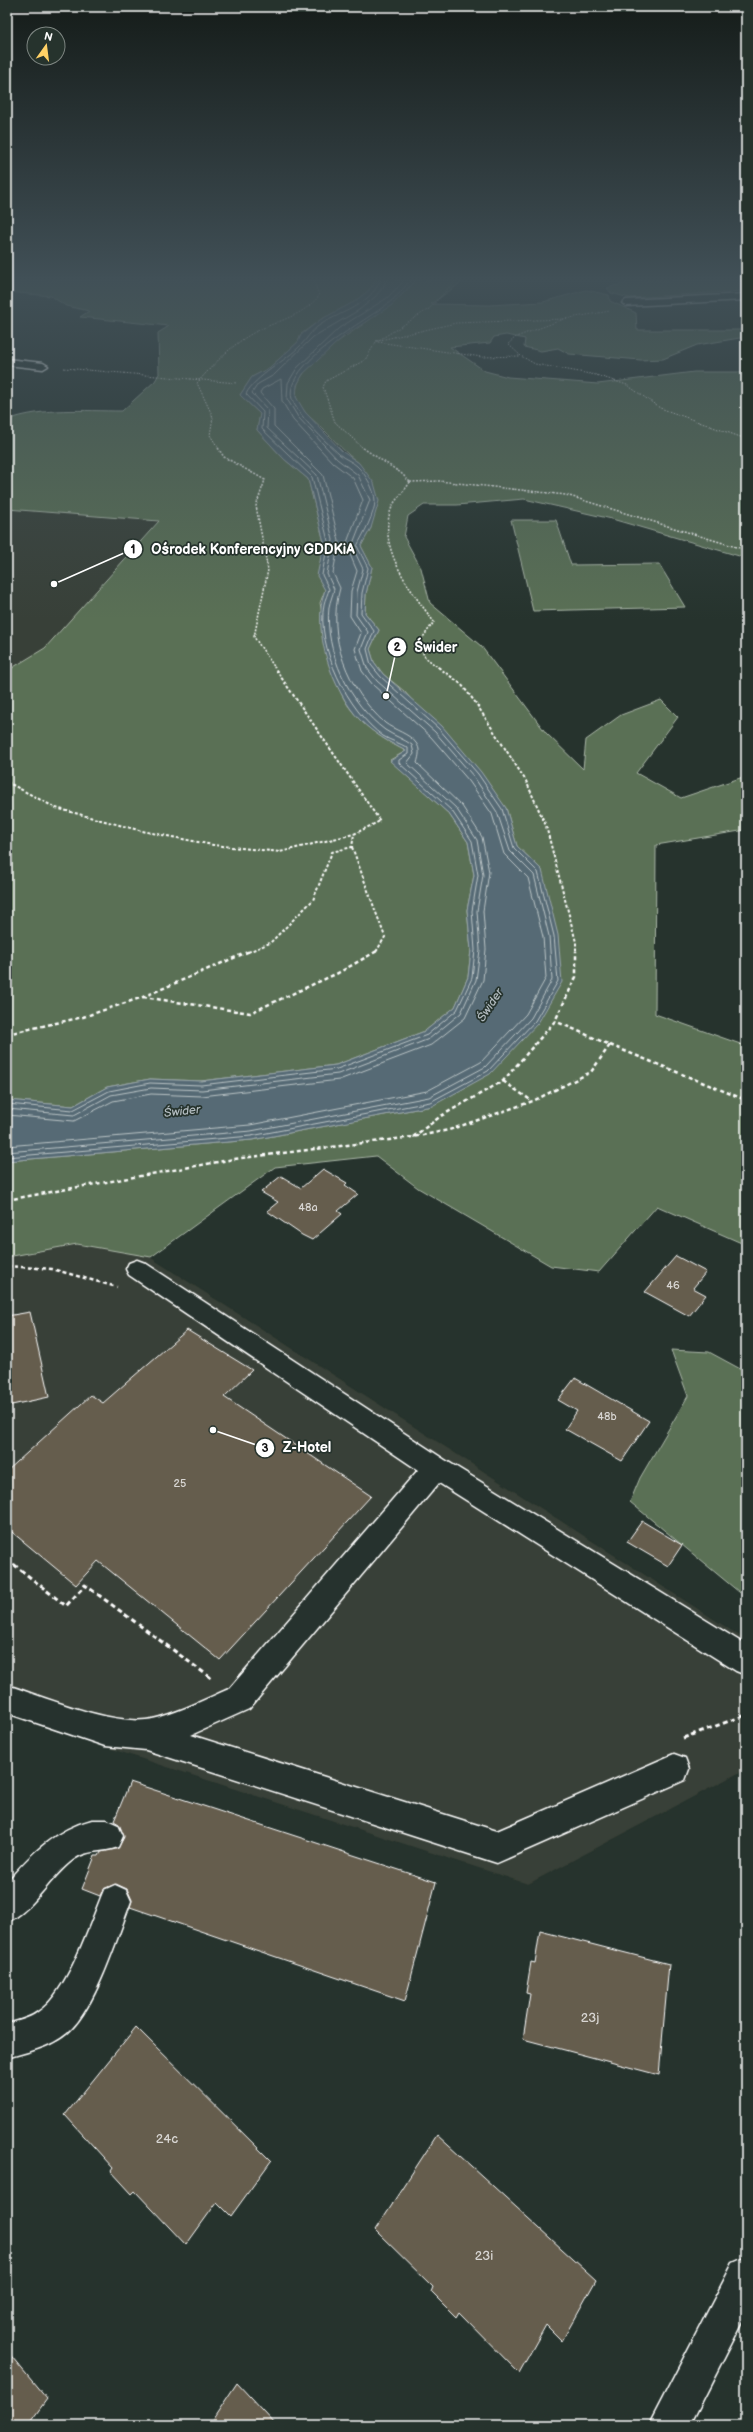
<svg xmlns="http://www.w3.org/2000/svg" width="753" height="2432" font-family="'Balsamiq Sans',sans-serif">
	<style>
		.built { fill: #394037 }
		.green { fill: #5a7054; stroke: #acb8aa }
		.water { fill: #566b74; stroke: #9aa6ac }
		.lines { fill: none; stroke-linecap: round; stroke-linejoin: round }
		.shore { stroke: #bbc4c7; stroke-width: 1 }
		.building { fill: #655d4e; stroke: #fff }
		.minor-casing { stroke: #fff; stroke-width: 3 }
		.path-far4 { stroke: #fff; stroke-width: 1; stroke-dasharray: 1.5 1.5; stroke-linecap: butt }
		.path-far3 { stroke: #fff; stroke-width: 1.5; stroke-dasharray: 2 1.5; stroke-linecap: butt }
		.path-far2 { stroke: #fff; stroke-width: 2; stroke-dasharray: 3 2; stroke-linecap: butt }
		.path-far1 { stroke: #fff; stroke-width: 2.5; stroke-dasharray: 4 3; stroke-linecap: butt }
		.path { stroke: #fff; stroke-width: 3; stroke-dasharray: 5 3.5; stroke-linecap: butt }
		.minor { fill: #26332d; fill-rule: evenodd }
		.labels { text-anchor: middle; stroke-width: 3.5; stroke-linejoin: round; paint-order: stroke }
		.number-label { font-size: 11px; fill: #d8d6d3 }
		.far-water-label { font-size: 12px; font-style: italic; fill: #b3bcc0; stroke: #26332d }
		.near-number-label { font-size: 13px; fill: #d8d6d3 }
		.leader { fill: none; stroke: #fff; stroke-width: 1.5 }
		.callout-dot { fill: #fff; stroke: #26332d; stroke-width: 1.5 }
		.mark-label { font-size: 12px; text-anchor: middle; font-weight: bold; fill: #111 }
		.callout-label { font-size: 14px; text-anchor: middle; font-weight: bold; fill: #fff; stroke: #26332d; stroke-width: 3.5; stroke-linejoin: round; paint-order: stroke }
	</style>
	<rect width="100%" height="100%" fill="#26332d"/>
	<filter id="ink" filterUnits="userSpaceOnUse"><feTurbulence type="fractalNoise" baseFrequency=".025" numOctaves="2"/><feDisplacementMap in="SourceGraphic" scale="8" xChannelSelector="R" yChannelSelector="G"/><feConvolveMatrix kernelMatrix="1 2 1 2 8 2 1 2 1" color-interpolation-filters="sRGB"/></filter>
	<g filter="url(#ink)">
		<!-- built -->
		<g class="built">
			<polygon points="7,509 159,520 45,648 7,671"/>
			<polygon points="81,1213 746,1640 746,1769 528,1884 7,1715 7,1220"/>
		</g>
		<!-- green -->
		<g class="green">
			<path d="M 7,280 L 377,280 L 369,290 L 354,302 L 320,320 L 301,334 L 298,342 L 269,368 L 252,377 L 240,395 L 260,414 L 257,430 L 284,459 L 308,479 L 324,542 L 321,559 L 325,590 L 320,603 C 326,631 330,664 340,690 C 350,718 381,739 406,751 L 390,760 L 449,814 L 468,842 L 474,875 L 467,910 L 471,950 L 468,977 L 455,1007 L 425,1031 L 336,1065 L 201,1081 L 150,1079 L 107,1087 L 73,1106 L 7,1100 L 7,671 L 45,648 L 159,521 L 7,509 L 7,420 C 44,407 83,411 122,411 L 155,381 L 159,374 L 158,333 L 169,326 L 80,317 L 89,311 L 66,306 L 51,296 L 7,292 Z"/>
			<path d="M 416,280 L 465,280 L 431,304 L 489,305 L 543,302 L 586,290 L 609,295 L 610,301 L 636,313 L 637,330 L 746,330 L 746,337 L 697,345 L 663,359 L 641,360 L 569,354 L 558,348 L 541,351 L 524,347 L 525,339 L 506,335 L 494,337 L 490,343 L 450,347 L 485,371 L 508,377 L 598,384 L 694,372 L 746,372 L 746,558 L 612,519 L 524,499 L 457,505 L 424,505 L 408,516 L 404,537 L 421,568 L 430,603 L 481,646 L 546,733 L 583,769 L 586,740 L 621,715 L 661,700 L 678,717 L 636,773 L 681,798 L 746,776 L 746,830 L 656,845 L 655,1014 L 746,1046 L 746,1245 L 657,1206 L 599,1272 L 551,1266 L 418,1188 L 376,1156 L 275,1167 L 151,1257 L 77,1244 L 7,1257 L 7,1161 L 252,1140 L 432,1106 L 542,870 L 517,846 L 506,808 L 404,691 L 383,674 L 374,662 L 370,649 L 379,630 L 365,613 L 366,594 L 372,567 L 361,546 L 371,528 L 359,463 C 345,453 336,442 324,430 C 315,421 297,408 296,395 C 294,365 354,332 375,316 C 390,305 405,294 416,280 Z"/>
			<polygon points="635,280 737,280 743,291 629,298 611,293 607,288"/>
			<polygon points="511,520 556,520 571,565 659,564 685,607 533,611"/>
			<polygon points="671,1350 709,1352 746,1372 746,1596 739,1592 630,1502 640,1478 688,1396"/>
		</g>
		<!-- water -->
		<path class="water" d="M 377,280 L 416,280 L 392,305 L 345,335 L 303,374 L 297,385 L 296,397 L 305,412 L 343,452 L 359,463 L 374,483 L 379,501 L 371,528 L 361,546 L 372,567 L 366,594 L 365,613 L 379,630 L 370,649 L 374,662 L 383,674 L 442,726 L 481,772 L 506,808 L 517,846 L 542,870 L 558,935 L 562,982 L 538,1023 L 490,1074 L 432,1106 L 252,1140 L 7,1161 L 7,1100 L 73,1106 L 107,1087 L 150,1079 L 201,1081 L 336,1065 L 425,1031 L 455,1007 L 468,977 L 471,950 L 467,910 L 474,875 L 468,842 L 449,814 L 390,761 L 406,751 C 389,742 374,734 360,720 C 332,691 311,629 325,590 L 317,576 L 324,542 L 308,479 L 284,459 L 257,430 L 260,414 L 240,395 L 252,377 L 269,368 L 298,342 L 301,335 L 320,320 L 354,302 L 369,290 Z"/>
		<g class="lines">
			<!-- shore -->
			<g class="shore">
				<path d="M 7,1104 L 73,1110 L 109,1091 L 150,1083 L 201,1085 L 337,1069 L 427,1035 L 457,1010 L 472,978 L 475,950 L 472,911 L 478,875 L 472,841 L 452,811 L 399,763 L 399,760 L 408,754 L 408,748 C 400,743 391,741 383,736 C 348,711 316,647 324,604 C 325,599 328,594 329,589 L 322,575 L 328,541 L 312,477 L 262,429 L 263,412 L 246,394 C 255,376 286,361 301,345 C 307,339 310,332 317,327 C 338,312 371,306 380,280"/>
				<path d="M 7,1109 L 74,1115 L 111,1095 L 151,1088 L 202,1090 L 338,1074 L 429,1039 L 461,1013 L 476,980 L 480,950 L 477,911 L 483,875 L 477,840 L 456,808 L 407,763 L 414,754 L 412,745 C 404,739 394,736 385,730 C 350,704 324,652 329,607 C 330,601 333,595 334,589 L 327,574 L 333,540 L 317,475 L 267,428 L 268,410 L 252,393 L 258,384 L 274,375 L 313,337 L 359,310 L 375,297 L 384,286 L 385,280"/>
				<path d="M 7,1115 L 74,1121 L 113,1101 L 151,1094 L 202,1096 L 339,1080 L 431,1045 L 465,1018 L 483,980 L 486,949 L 483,911 L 489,872 L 482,837 L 462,806 L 417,763 C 419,756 421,749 416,743 C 410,734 394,730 385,723 C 348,690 326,637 340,588 L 333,573 L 339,541 L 323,475 L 274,426 L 274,409 L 260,393 L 262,389 L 281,379 L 282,401 L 293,420 L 333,463 L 353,478 L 363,500 L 346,545 L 357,571 L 351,591 L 350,616 L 361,633 L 355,649 L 362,671 L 373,685 L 431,737 L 469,781 L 492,814 L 504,854 L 528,878 L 543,937 L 546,978 L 526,1014 L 481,1062 L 427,1091 L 250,1125 L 7,1146"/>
				<polyline points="7,1152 251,1131 429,1097 485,1067 531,1018 552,980 549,936 534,875 510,851 497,812 474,777 435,732 377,681 367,668 361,649 368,632 356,615 357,592 363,569 352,546 370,500 358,475 337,459 298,417 287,399 288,383 297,368 339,328 387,298 405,280"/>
				<path d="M 7,1157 L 251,1136 L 430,1102 L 488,1071 L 535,1021 L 558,981 L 554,936 L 538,872 L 514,848 L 502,809 L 478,774 L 439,729 L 381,677 L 371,665 L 367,649 L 374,631 L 361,613 L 362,593 L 368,568 L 357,546 C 363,535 375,513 375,501 C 375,490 365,473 357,466 C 352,461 344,459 339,454 C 326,442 298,416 292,399 C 282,364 368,320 390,302 C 398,296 404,287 411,280"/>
			</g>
		</g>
		<!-- building -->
		<g class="building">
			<polygon points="323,1169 347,1183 345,1185 358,1194 338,1211 342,1214 312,1240 302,1235 267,1211 278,1202 261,1192 281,1176 301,1188"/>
			<polygon points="676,1256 706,1272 693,1288 706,1295 689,1316 645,1292"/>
			<polygon points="30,1312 49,1397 7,1406 7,1316"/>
			<polygon points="187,1330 252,1370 224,1397 371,1496 220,1660 98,1561 76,1585 7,1528 7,1471 91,1395 103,1403"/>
			<polygon points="575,1378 649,1421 622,1461 565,1429 577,1411 558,1400"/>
			<polygon points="642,1521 682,1545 668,1566 627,1542"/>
			<polygon points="130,1782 436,1882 405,2001 130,1907 132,1900 127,1889 116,1884 103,1889 100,1896 82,1889 95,1856 99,1856 101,1852 118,1848 124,1837 119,1824 114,1821"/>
			<polygon points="540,1931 669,1964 659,2075 523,2039 530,1994 526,1993 531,1962 535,1963"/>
			<polygon points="136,2027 271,2161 231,2216 217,2202 186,2245 135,2191 132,2194 111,2171 113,2168 65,2115"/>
			<polygon points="437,2135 596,2280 562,2341 546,2325 519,2373 459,2312 456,2317 431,2292 433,2287 375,2230"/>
			<polygon points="7,2351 47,2399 28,2425 7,2425"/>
			<polygon points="237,2383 276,2425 209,2425"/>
		</g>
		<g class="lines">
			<defs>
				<g id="minor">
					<polygon points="746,294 746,300 626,306 622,303 626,300"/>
					<polygon points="7,359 43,363 48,366 43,369 7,365"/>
					<path d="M 137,1260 L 145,1263 L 445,1460 L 746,1645 L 746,1675 L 736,1671 L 439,1483 L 249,1709 L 191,1735 L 497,1831 L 674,1754 L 685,1758 L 689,1769 L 685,1780 L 497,1863 L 146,1750 L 105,1746 L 7,1713 L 7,1685 C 44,1697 108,1724 146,1720 C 168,1718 208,1698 229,1689 L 418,1470 L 129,1275 L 126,1269 L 129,1263 Z"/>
					<path d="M 92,1820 L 107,1820 L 118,1825 L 123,1836 L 118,1847 C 103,1853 88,1849 74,1859 C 50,1876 33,1911 7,1922 L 7,1882 C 32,1853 55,1830 92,1820 Z"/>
					<path d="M 115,1885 L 126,1890 L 131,1901 C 117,1937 96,2008 67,2033 C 51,2047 26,2052 7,2058 L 7,2024 C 18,2021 29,2019 38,2012 C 68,1993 90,1923 104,1890 Z"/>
					<polygon points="746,2257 746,2315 690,2425 649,2425 733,2263"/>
				</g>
			</defs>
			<!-- minor casing -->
			<use href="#minor" class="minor-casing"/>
			<!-- path-far4 -->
			<g class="path-far4">
				<polyline points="564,319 516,337 508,344 521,356 535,364 596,375 627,385 660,408 746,439"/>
				<polyline points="376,341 456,323 564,319 610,311"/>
				<polyline points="378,342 482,357 520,356"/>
				<polyline points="64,368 237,383"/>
				<path d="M 219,449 L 210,435 L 213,417 L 197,383 C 214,364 232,344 255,332 C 278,320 302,317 319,296 L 314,280"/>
				<polyline points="364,449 335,422 323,387 326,381 365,360 376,342 429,309 456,280"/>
			</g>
			<!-- path-far3 -->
			<g class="path-far3">
				<polyline points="218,448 224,457 265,480 256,506 268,570 254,637 275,668"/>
				<polyline points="363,448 401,473 410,482"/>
				<path d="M 410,482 C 405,491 396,498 392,507 C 375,547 412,592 434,622 L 418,644 L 425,657 L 439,668"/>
				<polyline points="410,482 439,481 566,495 746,550"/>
			</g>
			<!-- path-far2 -->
			<g class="path-far2">
				<polyline points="438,667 461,684 475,702 526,781 546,826 576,942 576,952"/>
				<polyline points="7,782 56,808 142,831 213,845 280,852 354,834"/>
				<polyline points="352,847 385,937 376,952"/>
				<polyline points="248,952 270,943 313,900 332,852 352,847 354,834 380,821 274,667"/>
			</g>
			<!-- path-far1 -->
			<g class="path-far1">
				<polyline points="143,997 250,1013 338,973 377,951"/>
				<polyline points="7,1034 83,1017 143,997 250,951"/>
				<polyline points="610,1045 746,1100"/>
				<polyline points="503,1081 532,1101"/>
				<polyline points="413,1137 441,1116 503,1081 555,1021 576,977 576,951"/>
				<polyline points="7,1200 234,1159 413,1137 449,1130 533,1101 591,1072 610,1045 555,1021"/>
				<polyline points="7,1266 52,1269 117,1287"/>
			</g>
			<!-- path -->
			<g class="path">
				<polyline points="7,1559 66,1606 85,1585 211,1678"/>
				<polyline points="683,1738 746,1715"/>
			</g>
			<!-- minor -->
			<use href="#minor" class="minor"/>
		</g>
	</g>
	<!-- sky -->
	<linearGradient id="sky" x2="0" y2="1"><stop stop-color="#151c19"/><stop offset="0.45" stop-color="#415057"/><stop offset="1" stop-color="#415057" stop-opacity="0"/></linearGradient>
	<rect width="753" height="620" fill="url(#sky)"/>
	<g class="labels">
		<!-- number labels -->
		<g class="number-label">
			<text x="308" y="1211">48a</text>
			<text x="673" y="1289">46</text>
			<text x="607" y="1420">48b</text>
			<text x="180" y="1487">25</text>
		</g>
		<!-- far-water labels -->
		<g class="far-water-label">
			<text transform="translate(490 1005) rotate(-57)" y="4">Świder</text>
			<text transform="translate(182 1111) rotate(-6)" y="4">Świder</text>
		</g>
		<!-- near-number labels -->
		<g class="near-number-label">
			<text x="590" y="2022">23j</text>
			<text x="167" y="2143">24c</text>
			<text x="484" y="2260">23i</text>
		</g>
	</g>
	<!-- callouts -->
	<path class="leader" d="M54 584L133 549M386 696L397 647M213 1430L265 1448"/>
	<g class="callout-dot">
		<circle cx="54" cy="584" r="4"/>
		<circle cx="386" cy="696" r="4"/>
		<circle cx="213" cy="1430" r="4"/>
		<circle cx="133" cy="549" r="10"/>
		<circle cx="397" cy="647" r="10"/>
		<circle cx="265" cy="1448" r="10"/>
	</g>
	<g class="mark-label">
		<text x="133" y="553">1</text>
		<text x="397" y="651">2</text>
		<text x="265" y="1452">3</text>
	</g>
	<g class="callout-label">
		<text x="253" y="554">Ośrodek Konferencyjny GDDKiA</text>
		<text x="436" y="652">Świder</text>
		<text x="307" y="1452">Z-Hotel</text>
	</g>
	<!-- margin -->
	<rect width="753" height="2432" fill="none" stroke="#26332d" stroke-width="24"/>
	<rect x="12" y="12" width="729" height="2408" fill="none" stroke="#fff" stroke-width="1.5" filter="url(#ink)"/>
	<!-- north arrow -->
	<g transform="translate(46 46) rotate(14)"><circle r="19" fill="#26332d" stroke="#7d8581"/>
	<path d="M0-3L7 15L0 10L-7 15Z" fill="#ffd166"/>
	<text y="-6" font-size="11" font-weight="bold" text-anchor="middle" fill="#ffffff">N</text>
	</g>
</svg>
